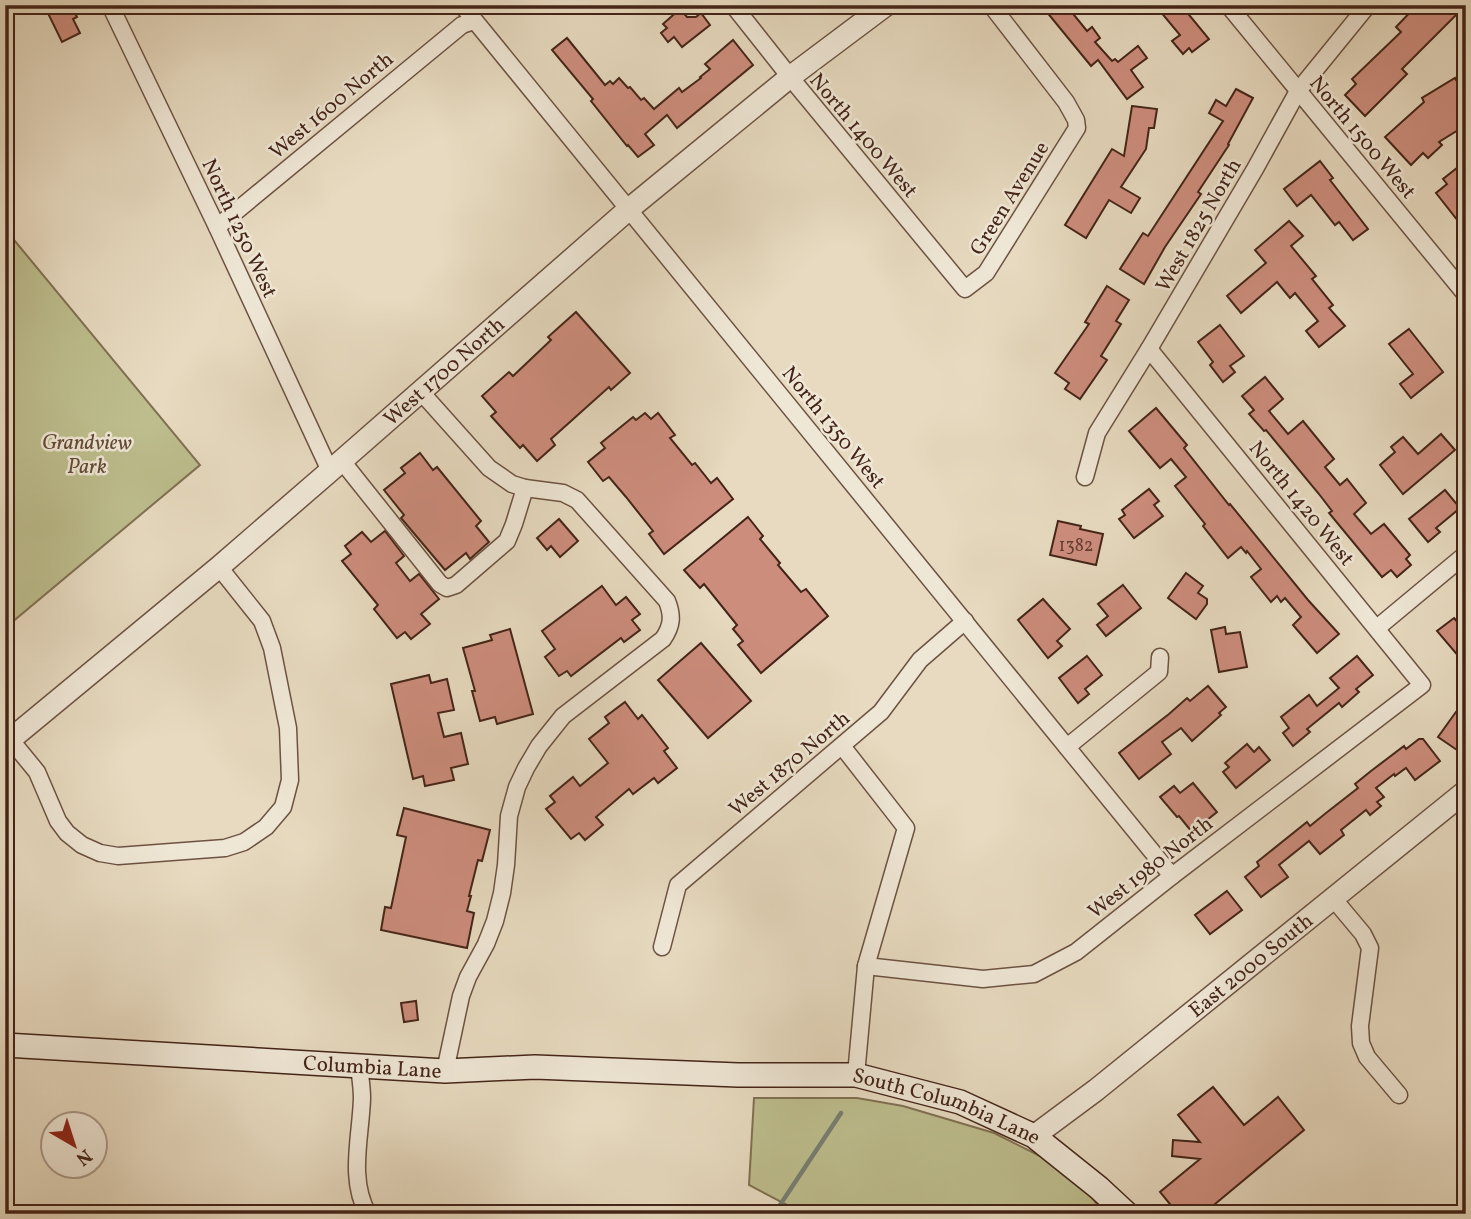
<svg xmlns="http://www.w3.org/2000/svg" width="1471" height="1219" font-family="Vollkorn,serif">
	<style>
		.green { fill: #bdbd8d; stroke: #807052; stroke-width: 2 }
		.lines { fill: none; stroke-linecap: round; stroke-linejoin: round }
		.stream { stroke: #767f71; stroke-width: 4.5 }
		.building { fill: #cd8d7d; stroke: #442418; stroke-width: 2 }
		.minor-casing { stroke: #6d5242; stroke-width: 19 }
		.tertiary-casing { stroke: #6d5242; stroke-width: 24 }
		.secondary-casing { stroke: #442418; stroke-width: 26 }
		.minor { stroke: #efe7d6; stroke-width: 16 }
		.tertiary { stroke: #efe7d6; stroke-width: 21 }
		.secondary { stroke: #efe7d6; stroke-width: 23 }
		.labels { text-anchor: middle; stroke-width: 5; stroke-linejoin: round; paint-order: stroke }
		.number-label { font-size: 18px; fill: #663e31 }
		.street-label { font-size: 21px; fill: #442418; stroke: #efe7d6 }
		.park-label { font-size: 21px; font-style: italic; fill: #624a35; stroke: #efe7d6 }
	</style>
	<rect width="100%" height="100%" fill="#e7dac0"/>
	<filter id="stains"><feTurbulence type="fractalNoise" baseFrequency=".00286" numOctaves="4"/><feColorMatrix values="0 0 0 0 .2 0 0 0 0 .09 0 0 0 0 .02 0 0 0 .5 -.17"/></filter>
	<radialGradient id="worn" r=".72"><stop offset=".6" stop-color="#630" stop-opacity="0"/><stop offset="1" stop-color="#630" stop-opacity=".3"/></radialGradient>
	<!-- green -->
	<g class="green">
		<polygon points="5,229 200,465 5,628"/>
		<polygon points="754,1098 857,1098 903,1106 994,1133 1040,1156 1088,1193 1105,1214 790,1214 791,1207 749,1185"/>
	</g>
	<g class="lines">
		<!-- stream -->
		<polyline class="stream" points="778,1214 778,1208 841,1113"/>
	</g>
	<!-- building -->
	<g class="building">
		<polygon points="44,5 71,5 77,17 73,19 80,33 62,42"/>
		<polygon points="1041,5 1066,5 1087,31 1092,27 1100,38 1095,42 1112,61 1115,59 1118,62 1138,46 1147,58 1131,70 1143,87 1127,99 1098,60 1091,66"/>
		<polygon points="1155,5 1181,5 1209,39 1192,52 1189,48 1183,54 1172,41 1180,35"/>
		<polygon points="1417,5 1450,5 1458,13 1402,69 1407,74 1365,116 1345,95 1356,84 1352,79 1401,32 1396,27"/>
		<polygon points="680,9 687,17 696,17 701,13 710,25 682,47 674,37 668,42 661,33 667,28 663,24"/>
		<polygon points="567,38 605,85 610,81 613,84 619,78 628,88 630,87 641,100 644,98 654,109 679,88 682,92 701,78 700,77 710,69 705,64 733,40 753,65 677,128 667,115 645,134 654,145 638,157 628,145 627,146 591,101 593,99 552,50"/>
		<polygon points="1455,78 1466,97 1466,119 1460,122 1463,127 1439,142 1442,145 1428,158 1423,153 1411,165 1385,137 1424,102 1422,98"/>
		<polygon points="1236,89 1253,98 1228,144 1229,145 1198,192 1201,194 1165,247 1144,284 1120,269 1143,233 1148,236 1223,121 1209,113 1216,100 1226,106"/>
		<polygon points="1132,106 1157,109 1154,128 1149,128 1146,149 1121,187 1140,198 1131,213 1109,200 1086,238 1065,225 1112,149 1124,156"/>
		<polygon points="1320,161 1333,178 1330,180 1368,229 1353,240 1339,222 1335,225 1311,195 1297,206 1284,189"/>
		<polygon points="1457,168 1466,179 1466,231 1436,193 1447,184 1443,179"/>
		<polygon points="1289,221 1303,236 1291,246 1316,276 1312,279 1333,305 1329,308 1345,326 1319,347 1306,331 1318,321 1295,293 1290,298 1277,282 1241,313 1227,296 1266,263 1255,250"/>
		<polygon points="1107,286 1129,300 1116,321 1121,324 1101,356 1107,360 1080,399 1065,389 1069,383 1055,373 1089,324 1085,322"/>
		<polygon points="576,312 630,373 611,390 609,387 551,439 555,445 537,461 523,445 520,448 491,416 496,412 482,396 509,372 513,376 551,340 548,337"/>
		<polygon points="1220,325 1244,356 1230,366 1235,372 1223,382 1210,365 1213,362 1198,342"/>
		<polygon points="1409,329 1443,372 1411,398 1400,384 1413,374 1389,344"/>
		<polygon points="1265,377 1283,399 1269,411 1288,434 1303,421 1334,459 1325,467 1340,485 1347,479 1366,503 1354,514 1371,534 1384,524 1410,555 1406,559 1411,565 1397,577 1391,570 1382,577 1329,513 1332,511 1319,494 1266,430 1264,431 1249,414 1254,410 1242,396"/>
		<polygon points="1156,408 1187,445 1184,448 1229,505 1230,504 1308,600 1339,634 1317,653 1293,625 1301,617 1285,598 1281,602 1277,596 1271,602 1251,577 1261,569 1247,551 1246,553 1241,547 1228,558 1203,526 1205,524 1175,486 1186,477 1171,459 1160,468 1129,431"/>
		<polygon points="645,413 651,419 658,413 675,435 670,438 692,465 695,463 711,483 717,478 733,499 664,554 649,534 653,531 626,497 609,477 603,481 588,462 605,448 601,443 633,417 636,420"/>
		<polygon points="1441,434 1455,450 1403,494 1380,465 1395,452 1391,447 1403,437 1418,454"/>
		<polygon points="420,453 433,470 437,467 481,521 476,526 489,542 470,559 466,553 445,570 401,518 404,515 384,490 405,473 401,468"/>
		<polygon points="1149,489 1159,501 1154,505 1163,516 1134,538 1119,519 1125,515 1122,510"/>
		<polygon points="1445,490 1460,508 1436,528 1440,532 1428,542 1409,519"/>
		<polygon points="748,517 763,536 760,539 780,563 778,565 801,592 806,589 828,616 761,673 738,645 743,641 733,629 737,625 704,584 700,588 684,570"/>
		<polygon points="559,519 578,541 560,557 551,546 547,550 537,538"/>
		<polygon points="1058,521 1081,526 1080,529 1103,534 1096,565 1050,555"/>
		<polygon points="385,531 404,556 396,563 410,581 419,574 439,599 421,614 430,624 411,639 405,632 397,638 374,609 378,605 342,561 351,554 345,546 362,532 371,542"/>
		<polygon points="1186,573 1203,586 1198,593 1207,599 1207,604 1196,619 1168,598"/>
		<polygon points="1123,585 1141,608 1106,636 1097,625 1108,616 1098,604"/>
		<polygon points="602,586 616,605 626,597 640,614 632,620 640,630 624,642 621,638 571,676 567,671 559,676 545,657 555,649 542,631"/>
		<polygon points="1043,599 1070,629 1057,641 1062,646 1048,658 1018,620"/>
		<polygon points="1454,618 1466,632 1466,665 1437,631"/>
		<polygon points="1225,627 1226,634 1240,632 1247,667 1219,672 1211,630"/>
		<polygon points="510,629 533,714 497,724 495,717 480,721 472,691 475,691 463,648 492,640 490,635"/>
		<polygon points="701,643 751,701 708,738 658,680"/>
		<polygon points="1087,656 1102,675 1085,689 1089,694 1078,703 1059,678"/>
		<polygon points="1357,656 1373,675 1356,689 1359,692 1342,707 1339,703 1307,729 1310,732 1293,746 1283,733 1289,728 1281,717 1309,695 1317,706 1339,688 1330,678"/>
		<polygon points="429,675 431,683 447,679 454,710 438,713 444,737 461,733 468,764 451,768 454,780 425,786 423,776 413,779 391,684"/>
		<polygon points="1208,686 1226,707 1219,713 1221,715 1192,741 1181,728 1162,742 1171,754 1139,779 1119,753 1169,714 1187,698 1190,701"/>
		<polygon points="1466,698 1466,738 1457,750 1438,737"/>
		<polygon points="625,702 638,719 642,715 668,748 664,751 677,768 658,783 654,778 633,794 629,789 596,817 603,825 585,840 579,833 571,839 546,809 555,802 550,796 573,777 580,786 608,763 589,739 609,723 605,717"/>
		<polygon points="1419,739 1423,739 1440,761 1415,780 1406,768 1395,776 1394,774 1376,788 1384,797 1377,802 1381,806 1370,815 1366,810 1341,830 1344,835 1320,854 1309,841 1279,865 1288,877 1261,897 1245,877 1259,866 1257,862 1307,822 1310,826 1326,813 1358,788 1355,784 1371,771 1404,746 1406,749"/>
		<polygon points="1247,744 1254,752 1259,747 1270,760 1236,788 1223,772 1229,767 1225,763"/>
		<polygon points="1193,783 1217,812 1192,832 1179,816 1177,817 1160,797 1174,786 1180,793"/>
		<polygon points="404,808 490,830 482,861 478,860 469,896 471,896 467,911 474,913 467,948 381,930 385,907 391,908 406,837 397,835"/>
		<polygon points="1227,891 1242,910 1210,934 1195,915"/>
		<polygon points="416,1001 418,1020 404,1022 401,1003"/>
		<polygon points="1213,1087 1244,1125 1278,1097 1304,1130 1203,1214 1178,1214 1160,1192 1200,1159 1172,1156 1173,1140 1200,1142 1178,1115"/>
	</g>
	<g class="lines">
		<defs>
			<g id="minor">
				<polyline points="110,5 217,227 330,471"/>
				<polyline points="462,5 1172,876"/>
				<polyline points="733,5 790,77 965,289 986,273 1077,128 1076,120 1066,102 991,5"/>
				<polyline points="1228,5 1466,295"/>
				<polyline points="217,227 462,25 474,21"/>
				<path d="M 421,392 L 489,468 L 512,484 L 525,488 L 563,493 L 577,500 L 667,601 C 673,616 672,626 663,639 L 563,716 L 539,746 L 526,768 L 517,787 L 509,816 L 506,865 L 502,893 L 495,921 L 486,944 L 468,977 L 461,996 L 445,1071"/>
				<polyline points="342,461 440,584 447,588 456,585 507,541 514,524 525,488"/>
				<polyline points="1085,477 1097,433 1149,349 1255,169 1298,91 1368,5"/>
				<polyline points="1377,628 1466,554"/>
				<polyline points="10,739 37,772 58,821 67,833 82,845 100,853 118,856 225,848 244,842 266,827 283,807 290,780 288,728 272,648 262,621 219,567"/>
				<polyline points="842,746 906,828 866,966 856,1075"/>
				<polyline points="1067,747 1159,672 1160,657"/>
				<polyline points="1332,897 1363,934 1370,948 1360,1026 1361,1043 1367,1057 1399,1095"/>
				<polyline points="662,947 678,885 881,712 920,660 965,621"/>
				<polyline points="866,966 983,979 1034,974 1076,952 1172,876 1422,685 1149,349"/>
				<path d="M 359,1065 C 360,1076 362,1087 362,1098 C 361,1136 348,1179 368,1214"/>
			</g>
			<g id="tertiary">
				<path id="s1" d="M 5,744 L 219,567 L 330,471 L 629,209 L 790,77 L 886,5"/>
				<path id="s2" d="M 1034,1136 L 1096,1090 L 1466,791"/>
			</g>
			<g id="secondary">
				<path id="s3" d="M 5,1045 L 445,1071 L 535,1067 L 738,1075 L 856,1075 L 960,1102 L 1034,1136 L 1099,1188 L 1127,1214"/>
			</g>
		</defs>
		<!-- minor casing -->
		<use href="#minor" class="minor-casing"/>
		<!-- tertiary casing -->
		<use href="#tertiary" class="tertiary-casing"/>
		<!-- secondary casing -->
		<use href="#secondary" class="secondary-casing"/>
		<!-- minor -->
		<use href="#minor" class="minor"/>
		<!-- tertiary -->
		<use href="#tertiary" class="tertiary"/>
		<!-- secondary -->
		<use href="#secondary" class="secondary"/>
	</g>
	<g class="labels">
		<!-- number labels -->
		<g class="number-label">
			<text x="1076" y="551">1382</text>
		</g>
		<!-- street labels -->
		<g class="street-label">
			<text transform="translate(331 105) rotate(-40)" y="7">West 1600 North</text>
			<text transform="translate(864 135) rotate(50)" y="7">North 1400 West</text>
			<text transform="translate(1363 137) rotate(50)" y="7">North 1500 West</text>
			<text transform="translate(1009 198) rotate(-58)" y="7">Green Avenue</text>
			<text transform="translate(1198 225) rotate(-60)" y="7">West 1825 North</text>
			<text transform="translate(240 228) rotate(65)" y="7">North 1250 West</text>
			<text dy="7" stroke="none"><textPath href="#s1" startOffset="576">West 1700 North</textPath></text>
			<text transform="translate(834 427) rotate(51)" y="7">North 1350 West</text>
			<text transform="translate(1302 503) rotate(51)" y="7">North 1420 West</text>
			<text transform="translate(789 763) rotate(-40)" y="7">West 1870 North</text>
			<text transform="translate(1150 867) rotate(-38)" y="7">West 1980 North</text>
			<text dy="7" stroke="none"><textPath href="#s2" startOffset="276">East 2000 South</textPath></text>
			<text dy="7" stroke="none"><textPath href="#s3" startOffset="368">Columbia Lane</textPath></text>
			<text dy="7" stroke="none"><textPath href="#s3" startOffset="948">South Columbia Lane</textPath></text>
		</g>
		<!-- park labels -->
		<g class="park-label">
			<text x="87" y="449">Grandview<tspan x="87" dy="24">Park</tspan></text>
		</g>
	</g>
	<!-- margin -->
	<rect width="1471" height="1219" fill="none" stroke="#e7dac0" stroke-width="28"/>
	<rect x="7" y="7" width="1457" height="1205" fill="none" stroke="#442418" stroke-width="3.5"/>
	<rect x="14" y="14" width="1443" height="1191" fill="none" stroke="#442418" stroke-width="2"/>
	<!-- north arrow -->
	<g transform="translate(74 1145) rotate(141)"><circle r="33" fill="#efe7d6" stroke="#ab998a" stroke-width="2"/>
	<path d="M0-5L12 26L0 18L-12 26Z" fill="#8f2418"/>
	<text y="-10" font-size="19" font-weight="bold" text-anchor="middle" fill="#442418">N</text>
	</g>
	<rect width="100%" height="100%" filter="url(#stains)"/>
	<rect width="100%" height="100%" fill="url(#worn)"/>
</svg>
